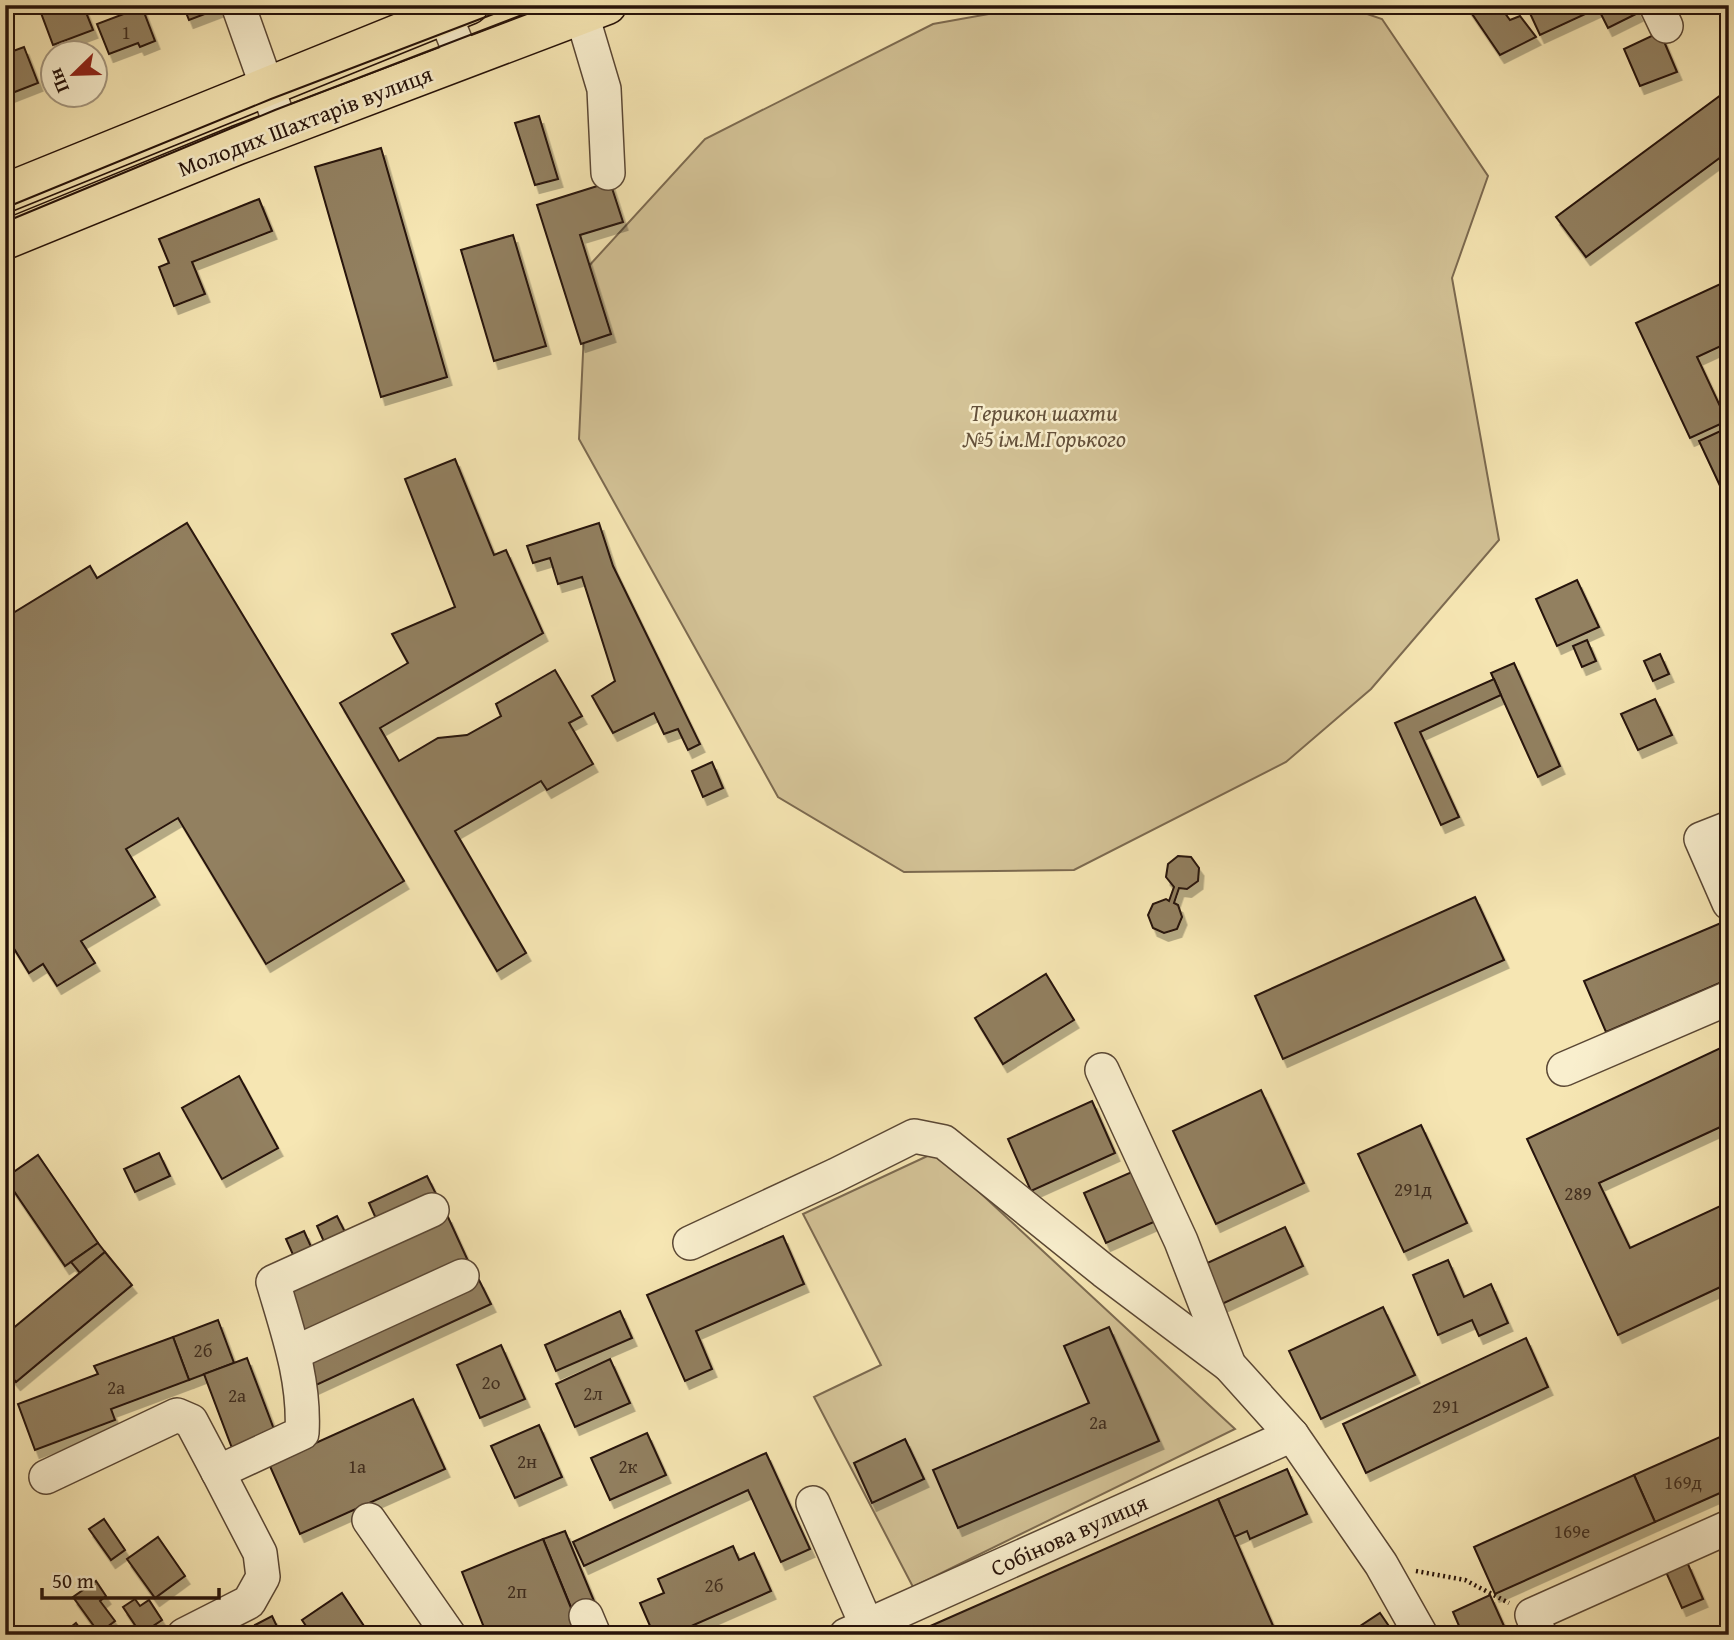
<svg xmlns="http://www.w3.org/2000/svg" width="1734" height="1640" font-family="'Gentium Book Plus',serif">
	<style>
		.green { fill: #d3c296; stroke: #7c6a50; stroke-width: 2 }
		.building { fill: #928061; stroke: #261209; stroke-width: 2; filter: url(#shadow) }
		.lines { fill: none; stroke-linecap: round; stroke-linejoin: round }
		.minor-casing { stroke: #5a4734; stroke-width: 36 }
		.major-casing { stroke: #261209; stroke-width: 41 }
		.path { stroke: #261209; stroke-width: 4.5; stroke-dasharray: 2 3.5; stroke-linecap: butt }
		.minor { stroke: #f9efce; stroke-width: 33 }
		.major { stroke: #f6e6b3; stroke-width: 38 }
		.tram { stroke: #261209; stroke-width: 2 }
		.labels { text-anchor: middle; stroke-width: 5; stroke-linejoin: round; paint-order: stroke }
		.number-label { font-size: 19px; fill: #412e1f }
		.street-label { font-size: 23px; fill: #261209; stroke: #f9efce }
		.park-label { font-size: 23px; font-style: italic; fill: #63503a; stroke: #f9efce }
	</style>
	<defs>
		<filter id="shadow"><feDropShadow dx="4.5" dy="8" stdDeviation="0" flood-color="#0004"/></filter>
	</defs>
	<rect width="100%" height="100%" fill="#f6e6b3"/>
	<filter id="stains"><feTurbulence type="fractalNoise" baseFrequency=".00286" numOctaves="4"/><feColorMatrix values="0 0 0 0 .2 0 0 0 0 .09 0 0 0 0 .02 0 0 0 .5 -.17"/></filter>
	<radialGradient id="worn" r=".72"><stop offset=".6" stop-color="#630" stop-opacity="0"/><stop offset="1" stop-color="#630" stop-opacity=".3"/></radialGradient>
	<!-- green -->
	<g class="green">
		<polygon points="1039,5 1341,5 1382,19 1488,176 1452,278 1499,540 1371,689 1286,762 1074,870 904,872 778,797 579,439 587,268 705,139 933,24"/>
		<polygon points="936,1152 1235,1429 913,1587 814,1397 881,1365 803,1214"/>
	</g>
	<!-- building -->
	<g class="building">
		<polygon points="38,5 83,5 93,30 53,45"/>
		<polygon points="183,5 216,5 218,9 189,20"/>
		<polygon points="1466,5 1499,5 1510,20 1520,16 1536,37 1500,55"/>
		<polygon points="1537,5 1634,5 1638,13 1608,28 1598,8 1540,35 1528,9"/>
		<polygon points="142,7 155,41 140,47 138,43 109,54 97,24"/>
		<polygon points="1660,32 1677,72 1640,86 1624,49"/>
		<polygon points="24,47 38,83 7,95 5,54"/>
		<polygon points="1729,89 1729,151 1586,257 1556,217"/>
		<polygon points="539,116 558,179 535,185 515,123"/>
		<polygon points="381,148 447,377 381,397 315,167"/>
		<polygon points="610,182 623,222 580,235 611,334 581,344 537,205"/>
		<polygon points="259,199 272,231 192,262 205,294 174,306 159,267 169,263 159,239"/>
		<polygon points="513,235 546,346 494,361 461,250"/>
		<polygon points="1729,280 1729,353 1725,344 1697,357 1727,421 1690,438 1636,323"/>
		<polygon points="1729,427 1729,505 1699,441"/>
		<polygon points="455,459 494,555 506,550 543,633 380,728 399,761 438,738 467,735 501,716 496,704 555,670 582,716 569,723 593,764 547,790 541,781 455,831 526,953 497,971 340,703 408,663 392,634 455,607 405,479"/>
		<polygon points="187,523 404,881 266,964 178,818 126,849 155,897 81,941 95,963 57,986 43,964 29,973 5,934 5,618 90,566 97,578"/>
		<polygon points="599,523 613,566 700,744 688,750 678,729 664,734 654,713 613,733 592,696 615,681 582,577 558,584 550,558 533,563 527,546"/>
		<polygon points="1577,580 1599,627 1557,646 1536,599"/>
		<polygon points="1587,640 1596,661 1582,667 1573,646"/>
		<polygon points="1660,654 1669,674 1653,681 1644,661"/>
		<polygon points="1514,663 1560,766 1538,777 1491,673"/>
		<polygon points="1494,679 1501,695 1420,732 1459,817 1441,825 1395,723"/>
		<polygon points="1655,699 1672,735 1638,750 1621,714"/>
		<polygon points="712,762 723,788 703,797 692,771"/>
		<polygon points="1178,856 1191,857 1199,868 1198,881 1187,889 1179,888 1174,903 1178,905 1182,917 1177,929 1164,933 1153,928 1148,915 1153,904 1166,899 1169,901 1174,887 1166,877 1168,864"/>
		<polygon points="1475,897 1504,960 1283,1059 1255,996"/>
		<polygon points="1728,920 1729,979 1606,1032 1584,981"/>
		<polygon points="1046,974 1074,1020 1003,1064 975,1018"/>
		<polygon points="1729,1044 1729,1123 1599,1183 1630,1248 1729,1202 1729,1283 1618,1335 1527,1139"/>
		<polygon points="239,1076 278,1148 222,1179 182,1108"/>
		<polygon points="1261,1090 1304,1183 1216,1224 1173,1131"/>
		<polygon points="1092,1101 1115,1153 1031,1191 1008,1139"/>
		<polygon points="1421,1125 1467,1223 1404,1252 1358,1154"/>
		<polygon points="159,1153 170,1176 135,1192 124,1169"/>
		<polygon points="38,1155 98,1243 65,1266 5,1178"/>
		<polygon points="1134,1171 1156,1221 1106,1243 1084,1193"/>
		<polygon points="427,1176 437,1196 378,1223 369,1203"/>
		<polygon points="447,1215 469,1263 307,1337 286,1290"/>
		<polygon points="337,1216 346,1234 325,1244 317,1226"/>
		<polygon points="1285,1227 1303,1266 1222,1304 1203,1265"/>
		<polygon points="304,1231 312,1249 294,1257 286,1239"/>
		<polygon points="783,1236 804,1284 696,1331 712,1369 685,1381 647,1295"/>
		<polygon points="98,1243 105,1252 80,1273 71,1262"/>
		<polygon points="105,1252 132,1285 16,1382 5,1369 5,1335"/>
		<polygon points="1448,1260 1464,1297 1491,1284 1508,1323 1479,1336 1472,1320 1438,1335 1413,1275"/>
		<polygon points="479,1280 491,1304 314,1386 303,1361"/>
		<polygon points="1383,1307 1415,1375 1321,1419 1289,1351"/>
		<polygon points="620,1311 632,1338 556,1371 545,1345"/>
		<polygon points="218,1320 234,1363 189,1380 173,1337"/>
		<polygon points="1109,1327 1159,1441 958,1528 933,1470 1089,1403 1064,1346"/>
		<polygon points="173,1337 189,1380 111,1409 115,1420 35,1450 18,1404 98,1374 94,1366"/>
		<polygon points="1526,1338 1548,1387 1366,1473 1343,1424"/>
		<polygon points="501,1345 525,1399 480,1418 457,1365"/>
		<polygon points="247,1358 278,1440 235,1456 204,1374"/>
		<polygon points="610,1359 630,1403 575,1427 556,1384"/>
		<polygon points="413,1399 445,1469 300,1534 269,1464"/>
		<polygon points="539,1425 562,1477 515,1498 491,1446"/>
		<polygon points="647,1433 666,1475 610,1500 591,1458"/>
		<polygon points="1729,1433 1729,1489 1655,1522 1634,1475"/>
		<polygon points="905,1439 924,1479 872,1503 854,1463"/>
		<polygon points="766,1453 810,1549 781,1562 748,1490 584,1566 573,1542"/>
		<polygon points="1287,1469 1307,1514 1250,1539 1247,1531 1234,1537 1218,1499"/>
		<polygon points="1634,1475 1655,1522 1495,1594 1474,1547"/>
		<polygon points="1218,1499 1277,1635 910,1635"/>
		<polygon points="104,1519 125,1550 111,1560 89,1529"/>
		<polygon points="565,1531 594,1601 572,1610 543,1539"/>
		<polygon points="158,1537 185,1576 155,1598 127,1559"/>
		<polygon points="543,1539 582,1635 487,1635 462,1572"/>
		<polygon points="733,1546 739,1560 754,1553 771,1591 671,1635 654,1635 640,1603 664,1593 658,1579"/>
		<polygon points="1687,1562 1703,1599 1682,1608 1666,1572"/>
		<polygon points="96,1581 106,1596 100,1601 115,1621 99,1633 73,1597"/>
		<polygon points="342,1593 370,1635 312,1635 302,1620"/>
		<polygon points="1490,1595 1508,1635 1463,1635 1453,1612"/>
		<polygon points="135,1599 140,1606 149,1600 162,1620 141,1634 123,1607"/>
		<polygon points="1380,1613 1395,1635 1348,1635 1348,1634"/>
		<polygon points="272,1616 281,1635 260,1635 255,1625"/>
		<polygon points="76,1623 85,1635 61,1635"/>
	</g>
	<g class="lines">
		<defs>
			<g id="minor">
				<polyline points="238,5 282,129"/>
				<polyline points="446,5 445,15 463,60"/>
				<polyline points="579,5 604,89 608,173"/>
				<polyline points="1656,5 1666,26"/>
				<polyline points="1729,828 1701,839 1729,903"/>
				<polyline points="1564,1069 1729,998"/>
				<polyline points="1102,1070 1181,1241 1229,1365 1292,1435 1381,1564 1421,1635"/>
				<polyline points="690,1243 836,1175 914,1136 944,1142 1104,1271 1229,1365"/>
				<polyline points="294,1353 462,1276"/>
				<polyline points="46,1477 177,1415 191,1421 218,1472"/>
				<polyline points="813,1503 867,1626"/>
				<polyline points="369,1520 449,1635"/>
				<polyline points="586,1616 594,1635"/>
				<path d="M 184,1635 L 249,1602 L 263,1577 L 260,1553 L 218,1472 L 302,1433 C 305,1380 288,1333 273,1282 L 432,1210"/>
				<polyline points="846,1635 1292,1435"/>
				<polyline points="1540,1635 1532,1615 1729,1527"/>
			</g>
			<g id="major">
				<polyline points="5,193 469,5"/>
				<polyline points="5,240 238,145 607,5"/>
			</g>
		</defs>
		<!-- minor casing -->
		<use href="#minor" class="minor-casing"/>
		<!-- major casing -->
		<use href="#major" class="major-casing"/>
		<!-- path -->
		<polyline class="path" points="1416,1571 1465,1580 1509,1603"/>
		<!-- minor -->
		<use href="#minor" class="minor"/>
		<!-- major -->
		<use href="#major" class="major"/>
		<!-- tram -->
		<g class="tram">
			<polyline points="5,208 271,99 517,5"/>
			<polyline points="5,222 275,110 548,5"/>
		</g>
	</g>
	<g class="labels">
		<!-- number labels -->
		<g class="number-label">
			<text x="126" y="39">1</text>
			<text x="1413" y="1196">291д</text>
			<text x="1578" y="1200">289</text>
			<text x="203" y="1357">2б</text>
			<text x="491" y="1389">2о</text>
			<text x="116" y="1394">2а</text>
			<text x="593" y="1400">2л</text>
			<text x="237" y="1402">2а</text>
			<text x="1446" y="1413">291</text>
			<text x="1098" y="1429">2а</text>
			<text x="527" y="1468">2н</text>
			<text x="357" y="1473">1а</text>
			<text x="628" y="1473">2к</text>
			<text x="1683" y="1489">169д</text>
			<text x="1572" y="1538">169е</text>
			<text x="714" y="1592">2б</text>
			<text x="517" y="1598">2п</text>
		</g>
		<!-- street labels -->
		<g class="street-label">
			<text transform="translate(305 121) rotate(-21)" y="8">Молодих Шахтарів вулиця</text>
			<text transform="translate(1069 1535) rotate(-24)" y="8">Собінова вулиця</text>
		</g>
		<!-- park labels -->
		<g class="park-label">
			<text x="1044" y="421">Терикон шахти<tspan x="1044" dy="26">№5 ім.М.Горького</tspan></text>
		</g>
	</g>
	<!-- margin -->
	<rect width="1734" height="1640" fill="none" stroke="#f6e6b3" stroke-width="28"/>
	<rect x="7" y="7" width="1720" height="1626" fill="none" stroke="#261209" stroke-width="3.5"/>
	<rect x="14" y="14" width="1706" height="1612" fill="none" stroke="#261209" stroke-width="2"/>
	<!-- north arrow -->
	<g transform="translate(74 74) rotate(247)"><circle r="33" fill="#f9efce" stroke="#a5977f" stroke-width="2"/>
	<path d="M0-5L12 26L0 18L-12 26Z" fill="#8f2418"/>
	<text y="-10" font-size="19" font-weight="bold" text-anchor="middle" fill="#261209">Пн</text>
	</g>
	<!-- scale -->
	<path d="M42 1588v10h177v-10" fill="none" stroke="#261209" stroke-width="3.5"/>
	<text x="52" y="1588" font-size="21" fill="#261209" stroke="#f9efce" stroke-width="5" paint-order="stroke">50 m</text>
	<rect width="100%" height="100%" filter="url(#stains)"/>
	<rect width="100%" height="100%" fill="url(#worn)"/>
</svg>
